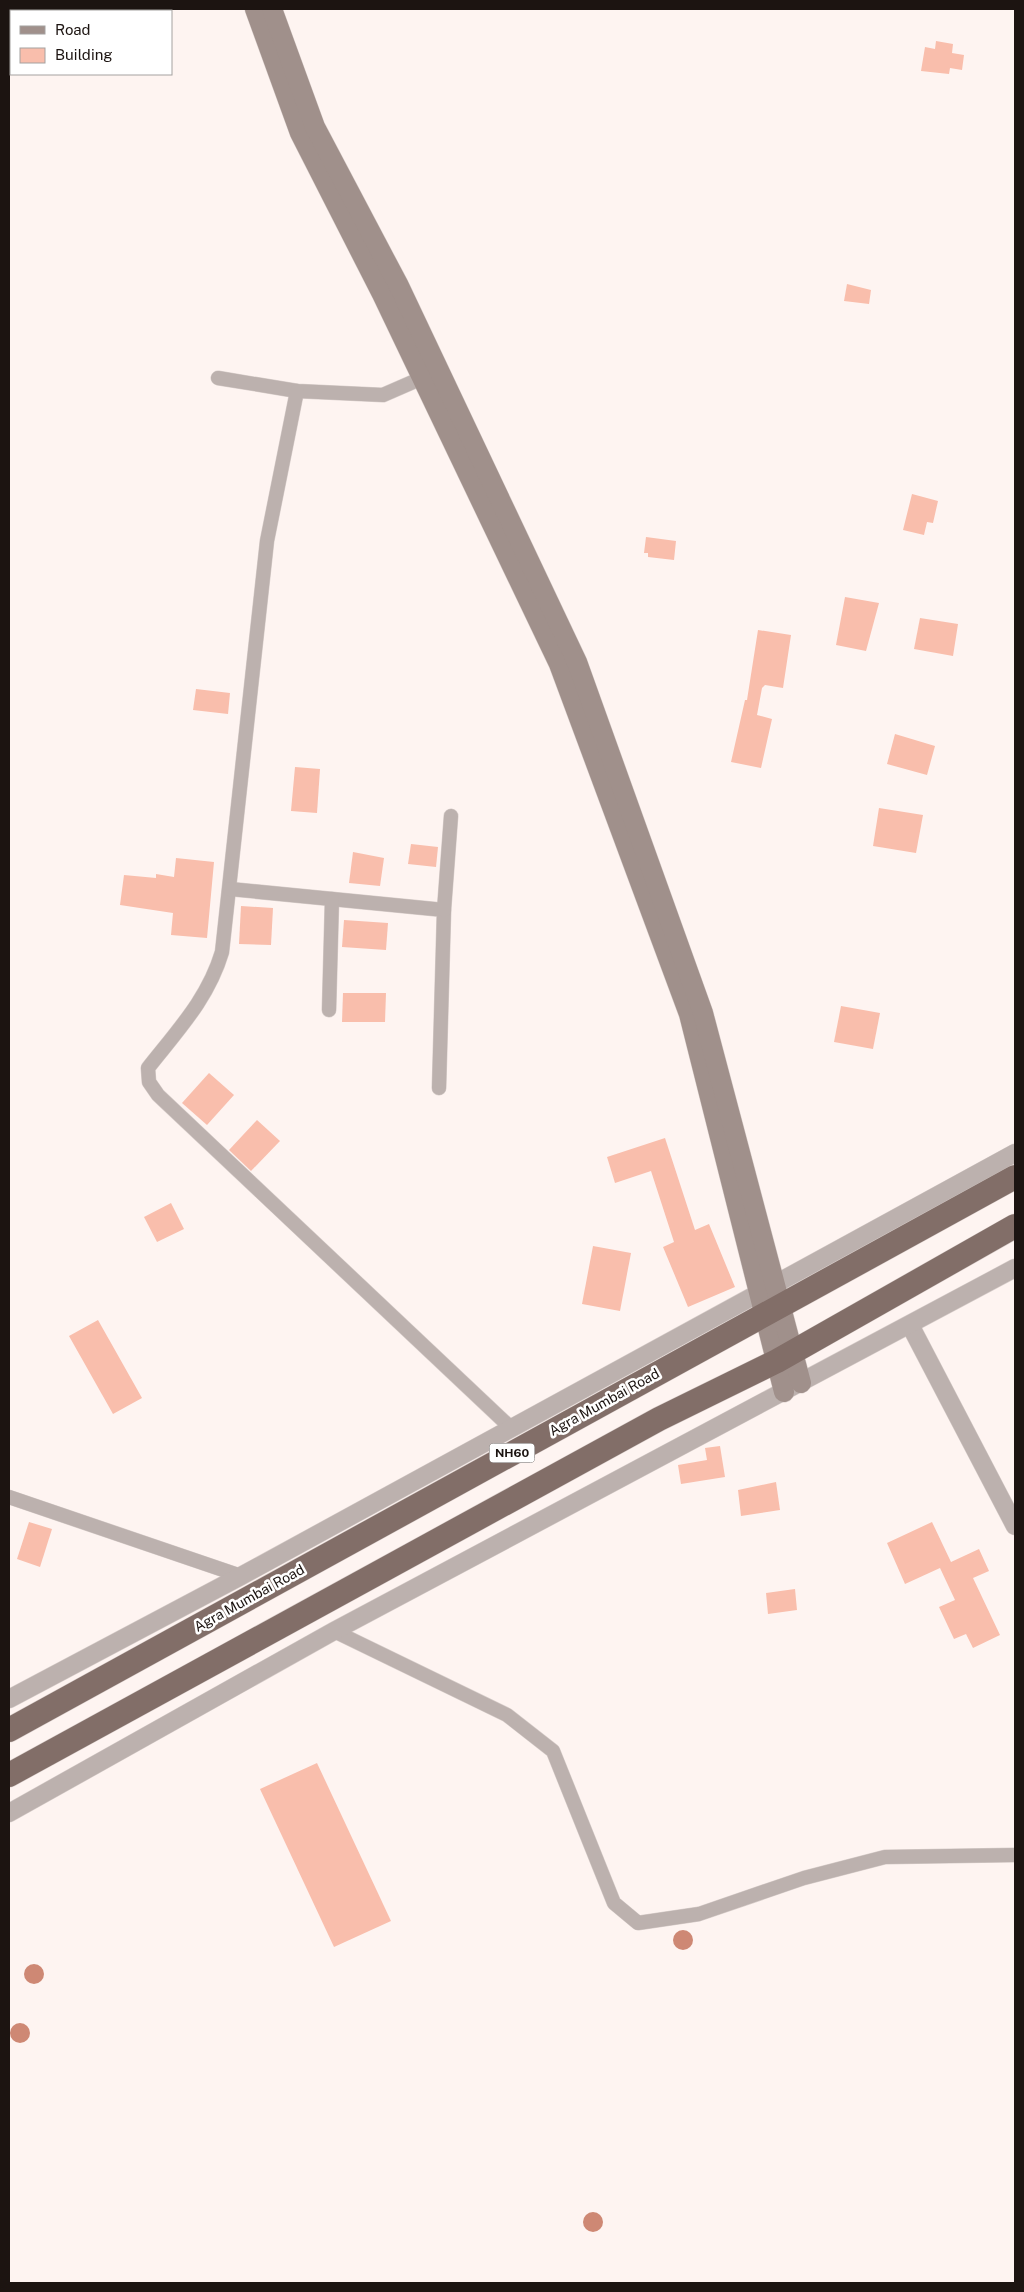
<svg xmlns="http://www.w3.org/2000/svg" width="1024" height="2292" font-family="'Public Sans',sans-serif">
	<style>
		.water { fill: #ce8874 }
		.building { fill: #f9beac }
		.lines { fill: none; stroke-linecap: round; stroke-linejoin: round }
		.minor-casing { stroke: #dad0cd; stroke-width: 15 }
		.tertiary-casing { stroke: #dad0cd; stroke-width: 19 }
		.secondary-casing { stroke: #dad0cd; stroke-width: 21 }
		.trunk-casing { stroke: #dad0cd; stroke-width: 25 }
		.minor { stroke: #bcb1ae; stroke-width: 14 }
		.tertiary { stroke: #bcb1ae; stroke-width: 18 }
		.secondary { stroke: #a0908b; stroke-width: 20 }
		.trunk { stroke: #826e68; stroke-width: 24 }
		.labels { text-anchor: middle; stroke-width: 5; stroke-linejoin: round; paint-order: stroke }
		.shield { fill: #fff; stroke: #605a58; stroke-width: 1 }
		.shield-label { font-size: 12px; font-weight: bold; fill: #1c1411 }
		.street-label { font-size: 14px; fill: #1c1411; stroke: #fff }
	</style>
	<rect width="100%" height="100%" fill="#fef4f1"/>
	<!-- water -->
	<g class="water">
		<circle cx="683" cy="1940" r="10"/>
		<circle cx="34" cy="1974" r="10"/>
		<circle cx="20" cy="2033" r="10"/>
		<circle cx="593" cy="2222" r="10"/>
	</g>
	<!-- building -->
	<g class="building">
		<polygon points="936,41 953,44 952,53 964,55 962,70 950,68 949,74 921,71 925,47 935,49"/>
		<polygon points="847,284 871,290 869,304 844,301"/>
		<polygon points="912,494 938,501 933,523 927,522 924,535 903,530"/>
		<polygon points="646,537 676,541 674,560 648,557 648,553 644,553"/>
		<polygon points="845,597 879,603 866,651 836,645"/>
		<polygon points="920,618 958,624 953,656 914,649"/>
		<polygon points="758,630 791,635 783,688 765,685 762,688 757,715 772,719 761,768 731,762 745,700 747,700"/>
		<polygon points="196,689 230,693 228,714 193,710"/>
		<polygon points="895,734 935,746 927,775 887,764"/>
		<polygon points="295,767 320,769 317,813 291,811"/>
		<polygon points="879,808 923,815 916,853 873,846"/>
		<polygon points="411,844 438,847 436,867 408,864"/>
		<polygon points="353,852 384,858 380,886 349,883"/>
		<polygon points="176,858 214,862 207,938 171,935 173,913 120,905 124,875 156,878 156,874 174,877"/>
		<polygon points="241,906 273,908 271,945 239,944"/>
		<polygon points="344,920 388,923 386,950 342,947"/>
		<polygon points="343,993 386,993 385,1022 342,1022"/>
		<polygon points="841,1006 880,1013 873,1049 834,1042"/>
		<polygon points="209,1073 234,1095 207,1125 182,1103"/>
		<polygon points="257,1120 280,1141 251,1171 229,1150"/>
		<polygon points="665,1138 695,1230 709,1224 735,1287 688,1307 663,1247 674,1242 651,1171 615,1183 607,1157"/>
		<polygon points="171,1203 184,1229 157,1242 144,1217"/>
		<polygon points="593,1246 631,1253 620,1311 582,1304"/>
		<polygon points="98,1320 142,1398 113,1414 69,1336"/>
		<polygon points="720,1446 725,1477 681,1484 678,1465 707,1460 705,1448"/>
		<polygon points="776,1482 780,1510 741,1516 738,1490"/>
		<polygon points="29,1522 52,1529 40,1567 17,1559"/>
		<polygon points="932,1522 951,1562 979,1549 989,1571 973,1578 1000,1635 973,1648 966,1634 954,1639 939,1607 955,1600 940,1568 905,1584 887,1543"/>
		<polygon points="795,1589 797,1610 768,1614 766,1593"/>
		<polygon points="317,1763 391,1921 334,1947 260,1789"/>
	</g>
	<g class="lines">
		<defs>
			<g id="minor">
				<polyline points="218,378 297,391 383,395 422,378"/>
				<path d="M 297,391 L 267,541 L 222,952 C 208,999 177,1031 148,1068 L 149,1082 L 158,1095 L 511,1428"/>
				<polyline points="230,889 444,910 439,1088"/>
				<polyline points="444,910 451,816"/>
				<polyline points="329,1010 332,899"/>
				<polyline points="9,1497 241,1576"/>
				<polyline points="334,1631 507,1715 553,1751 614,1903 638,1923 699,1914 804,1878 885,1857 1015,1855"/>
			</g>
			<g id="tertiary">
				<polyline points="910,1325 1015,1526"/>
				<polyline points="9,1699 241,1576 1015,1153"/>
				<polyline points="9,1813 334,1631 1015,1268"/>
			</g>
			<g id="secondary">
				<polyline points="255,9 300,133 382,294 559,664 689,1014 784,1392"/>
				<polyline points="272,9 315,127 399,286 577,662 703,1013 801,1383"/>
			</g>
			<g id="trunk">
				<polyline points="9,1730 1015,1177"/>
				<polyline points="9,1775 659,1419 777,1361 1015,1226"/>
			</g>
		</defs>
		<!-- minor casing -->
		<use href="#minor" class="minor-casing"/>
		<!-- tertiary casing -->
		<use href="#tertiary" class="tertiary-casing"/>
		<!-- secondary casing -->
		<use href="#secondary" class="secondary-casing"/>
		<!-- trunk casing -->
		<use href="#trunk" class="trunk-casing"/>
		<!-- minor -->
		<use href="#minor" class="minor"/>
		<!-- tertiary -->
		<use href="#tertiary" class="tertiary"/>
		<!-- secondary -->
		<use href="#secondary" class="secondary"/>
		<!-- trunk -->
		<use href="#trunk" class="trunk"/>
	</g>
	<g class="labels">
		<!-- shield labels -->
		<rect class="shield" x="489.5" y="1443.5" width="45" height="19" rx="4"/>
		<g class="shield-label">
			<text x="512" y="1457">NH60</text>
		</g>
		<!-- street labels -->
		<g class="street-label">
			<text transform="translate(604 1402) rotate(-29)" y="5">Agra Mumbai Road</text>
			<text transform="translate(249 1598) rotate(-29)" y="5">Agra Mumbai Road</text>
		</g>
	</g>
	<!-- border -->
	<rect width="1024" height="2292" fill="none" stroke="#1c1411" stroke-width="20"/>
	<!-- legend -->
	<rect x="10" y="10" width="162" height="65" fill="#ffffff" stroke="#a4a1a0"/>
	<rect x="20" y="26" width="25" height="8" fill="#a0908b" stroke="#a4a1a0"/>
	<text x="55" y="35" font-size="15" fill="#1c1411">Road</text>
	<rect x="20" y="48" width="25" height="15" fill="#f9beac" stroke="#a4a1a0"/>
	<text x="55" y="60" font-size="15" fill="#1c1411">Building</text>
</svg>
